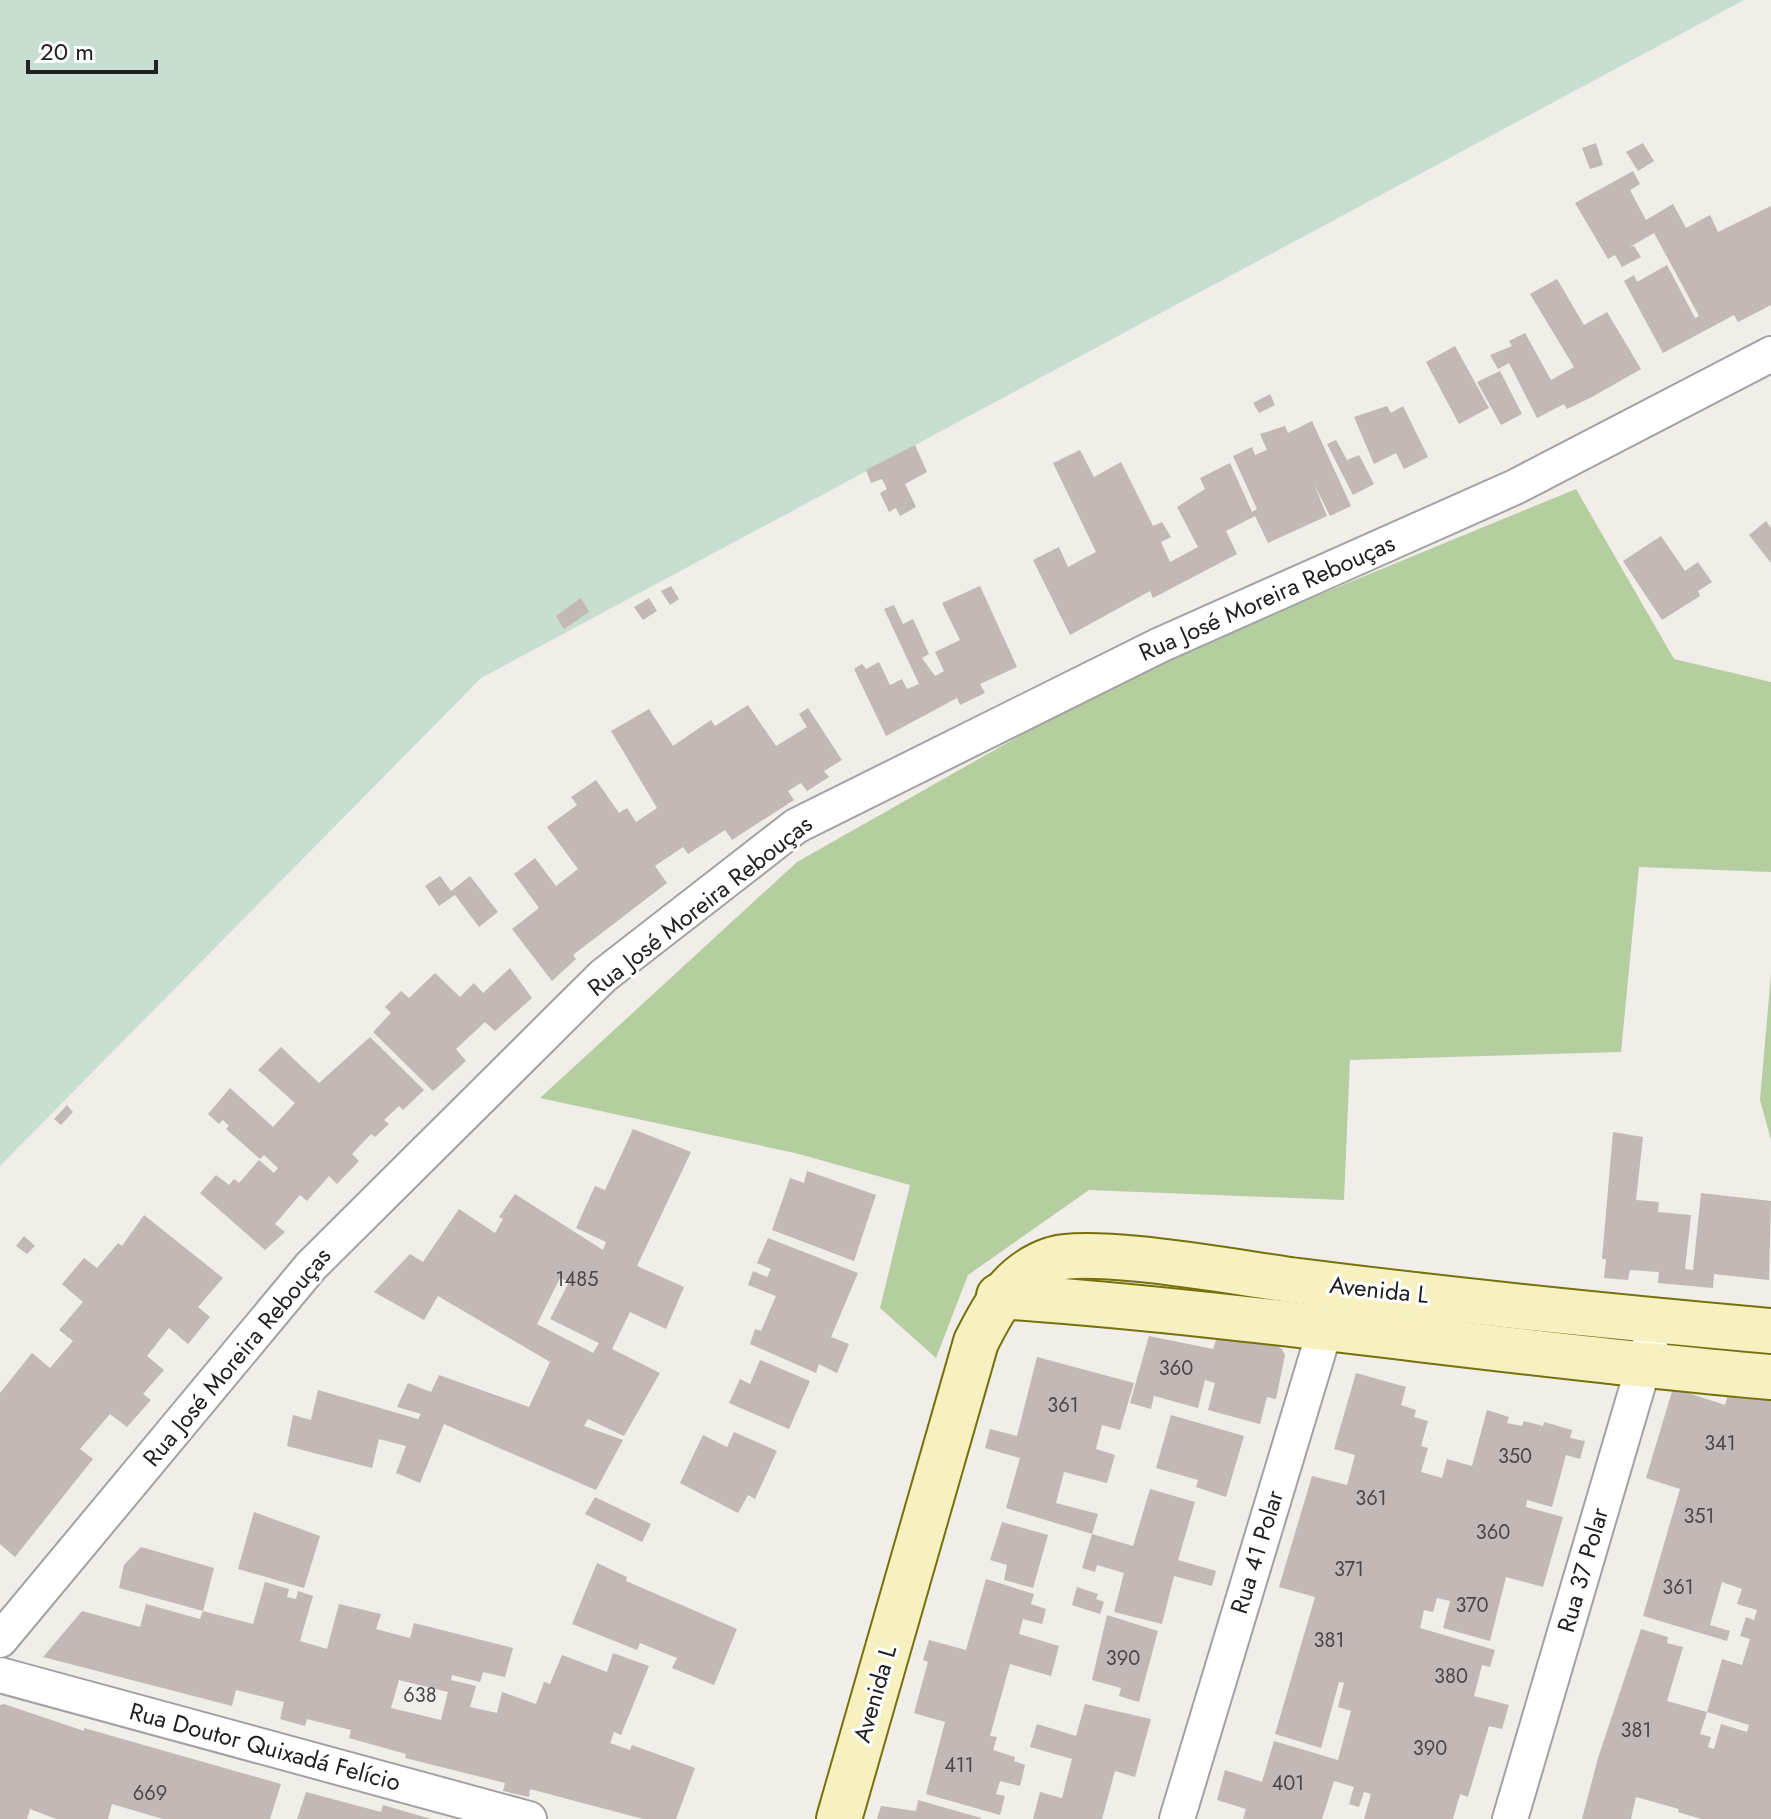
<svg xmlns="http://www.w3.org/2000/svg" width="1771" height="1819" font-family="Jost,sans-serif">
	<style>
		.forest { fill: #b5cea0 }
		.wetland { fill: #c7ded0 }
		.building { fill: #c2b8b5; fill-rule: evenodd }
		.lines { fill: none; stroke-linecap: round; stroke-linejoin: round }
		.street-casing { stroke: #a2a2a2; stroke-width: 38 }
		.secondary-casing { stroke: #76710b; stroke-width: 48 }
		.street { stroke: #fff; stroke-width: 34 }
		.secondary { stroke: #f7f1c1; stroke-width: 44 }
		.labels { text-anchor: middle; stroke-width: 6; stroke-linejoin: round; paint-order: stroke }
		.number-label { font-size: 20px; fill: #494746 }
		.street-label { font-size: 24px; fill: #212121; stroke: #fff }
	</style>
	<rect width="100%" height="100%" fill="#f1ede9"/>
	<!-- forest -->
	<g class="forest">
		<polygon points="1576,489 1674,659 1771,682 1771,872 1639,867 1621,1052 1350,1060 1344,1200 1089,1190 968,1275 936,1358 880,1308 910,1185 795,1153 540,1098 797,862 1132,672"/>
		<polygon points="1771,974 1771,1140 1760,1100"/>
	</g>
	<!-- wetland -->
	<polygon class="wetland" points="0,0 1744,0 481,678 0,1166"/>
	<!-- building -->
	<g class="building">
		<polygon points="1596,143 1603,165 1590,169 1582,148"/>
		<polygon points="1643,143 1654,161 1638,171 1626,152"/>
		<polygon points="1633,171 1640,184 1630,190 1646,220 1673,204 1686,228 1710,215 1718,232 1771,206 1771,305 1738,322 1734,315 1663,353 1624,281 1634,275 1637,282 1667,265 1695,318 1699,316 1654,233 1630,247 1634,246 1641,257 1622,267 1615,255 1608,259 1575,203"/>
		<polygon points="1557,279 1584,325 1607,312 1641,369 1592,397 1567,409 1564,404 1537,418 1509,363 1498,369 1490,355 1512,346 1509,341 1525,333 1551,380 1574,367 1530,294"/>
		<polygon points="1455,346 1489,408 1459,424 1426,362"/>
		<polygon points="1500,371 1522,414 1501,425 1477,382"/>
		<polygon points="1270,394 1275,405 1259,413 1253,403"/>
		<polygon points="1387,406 1391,413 1403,406 1428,457 1404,469 1396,453 1374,464 1354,417"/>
		<polygon points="1312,421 1351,506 1330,516 1314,484 1327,516 1268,543 1255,516 1226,531 1237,554 1153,598 1150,591 1070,635 1033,560 1059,547 1068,567 1096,552 1053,463 1080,450 1094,477 1121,462 1153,526 1162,522 1171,537 1161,542 1170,562 1198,547 1177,507 1205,489 1200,478 1230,463 1252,512 1257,509 1233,456 1252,447 1255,455 1267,450 1260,434 1285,426 1288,433"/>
		<polygon points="1336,440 1347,460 1359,455 1374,484 1353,495 1327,444"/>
		<polygon points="915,445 927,472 905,484 916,507 900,516 896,508 889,512 880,493 887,489 882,479 871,483 866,470"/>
		<polygon points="1766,521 1771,528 1771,563 1749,535"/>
		<polygon points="1661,536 1685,571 1698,562 1712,582 1698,591 1700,596 1662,620 1623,561"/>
		<polygon points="671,586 679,599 670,605 661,591"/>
		<polygon points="980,586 1017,667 980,684 985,693 960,705 957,698 886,736 854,669 862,664 866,669 879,662 890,685 902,679 907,689 919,684 884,609 894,605 903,624 913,619 929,654 922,658 935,676 944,671 935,652 960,640 942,603"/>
		<polygon points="581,598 589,612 564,629 556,616"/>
		<polygon points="649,598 657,611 643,620 634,607"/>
		<polygon points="748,705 776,746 807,727 799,714 808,708 842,760 824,771 829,777 807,791 801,783 788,791 794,800 732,840 725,830 688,854 683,847 655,866 667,883 573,955 576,959 552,981 512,929 539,908 514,874 535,858 556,886 578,869 547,827 577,805 571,797 596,780 619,813 627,808 636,822 657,808 611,731 649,709 673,746 711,720 715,726"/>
		<polygon points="440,876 451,891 470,876 498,912 479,927 455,895 439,906 425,886"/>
		<polygon points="510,968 532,998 495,1031 485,1022 456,1049 466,1061 433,1091 373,1032 391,1013 385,1007 401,991 409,998 435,973 460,997 474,983 483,993"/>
		<polygon points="370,1037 424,1090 403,1110 399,1106 384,1120 389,1124 375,1137 371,1134 352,1154 359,1161 337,1184 329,1176 307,1201 300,1195 275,1224 285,1232 265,1250 200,1193 216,1175 229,1185 234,1179 239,1183 259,1160 274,1173 278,1168 264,1155 260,1159 226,1129 229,1126 223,1120 219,1124 208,1114 230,1088 273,1127 295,1103 258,1070 281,1047 319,1083"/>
		<polygon points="67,1105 73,1112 61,1125 54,1119"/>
		<path d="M 633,1129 L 691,1152 L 637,1266 L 684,1287 L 666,1329 L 630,1312 L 612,1349 L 660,1373 L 624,1436 L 588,1419 L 584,1426 L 623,1440 L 596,1490 L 444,1424 L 420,1483 L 396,1473 L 406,1446 L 379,1439 L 372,1468 L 287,1446 L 293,1415 L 311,1420 L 318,1390 L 418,1419 L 421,1414 L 397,1407 L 408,1383 L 431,1392 L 439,1375 L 529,1407 L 550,1362 L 438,1296 L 424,1320 L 374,1292 L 410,1254 L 423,1262 L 459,1209 L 495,1233 L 503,1219 L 499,1217 L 515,1194 L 603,1250 L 606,1242 L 576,1228 L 595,1186 L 605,1190 ZM 560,1278 L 569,1282 L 550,1319 L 599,1343 L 593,1353 L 537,1324 Z"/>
		<polygon points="1613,1132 1643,1137 1636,1200 1659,1202 1658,1212 1691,1215 1685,1269 1693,1270 1701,1193 1771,1201 1769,1280 1714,1274 1713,1288 1658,1283 1659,1272 1630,1270 1628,1280 1604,1278 1606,1259 1602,1259"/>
		<polygon points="807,1171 876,1195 854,1261 772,1230 790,1178 804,1183"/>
		<polygon points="144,1215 223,1278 198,1307 210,1317 188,1344 169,1328 147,1356 164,1370 143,1394 151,1400 127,1427 110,1414 80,1449 93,1459 15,1557 0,1544 0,1393 32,1353 50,1368 73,1341 59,1330 83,1302 62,1284 84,1258 97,1268 118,1243 122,1246"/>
		<polygon points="24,1236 35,1246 27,1254 16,1246"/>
		<polygon points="768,1238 858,1273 831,1337 849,1344 837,1373 819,1364 816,1373 750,1344 755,1329 761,1331 776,1296 748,1285 753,1271 767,1277 771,1269 757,1263"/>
		<polygon points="1218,1334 1272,1343 1282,1349 1285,1355 1276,1399 1267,1397 1260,1424 1208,1410 1215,1383 1205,1380 1198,1408 1154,1396 1151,1409 1130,1403 1149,1336 1213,1349"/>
		<polygon points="1037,1357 1134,1383 1120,1430 1102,1425 1096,1449 1115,1455 1107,1483 1064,1472 1056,1503 1098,1514 1092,1534 1133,1546 1150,1489 1195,1502 1178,1560 1216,1571 1212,1586 1174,1576 1162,1624 1114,1612 1124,1573 1097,1565 1095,1572 1082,1568 1092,1534 1006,1508 1020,1458 985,1448 990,1429 1017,1436"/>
		<polygon points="760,1360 810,1381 789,1429 729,1403 740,1379 750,1384"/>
		<polygon points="1356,1373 1406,1387 1401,1405 1416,1410 1414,1417 1428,1421 1421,1446 1428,1448 1421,1472 1442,1478 1447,1459 1472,1466 1487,1410 1509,1417 1507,1423 1522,1426 1524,1421 1543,1426 1544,1422 1572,1430 1570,1438 1585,1441 1580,1459 1566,1455 1552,1507 1527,1500 1526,1507 1563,1517 1543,1587 1506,1577 1490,1641 1443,1628 1450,1601 1437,1598 1433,1612 1424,1610 1420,1628 1495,1650 1490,1667 1482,1665 1474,1696 1509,1705 1502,1729 1489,1726 1468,1797 1460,1794 1453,1819 1364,1819 1371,1794 1364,1792 1359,1807 1349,1804 1354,1787 1334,1781 1322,1819 1243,1819 1246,1809 1217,1800 1225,1770 1262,1782 1274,1741 1338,1760 1351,1711 1338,1707 1344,1683 1339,1682 1321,1748 1275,1734 1315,1597 1279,1587 1312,1476 1347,1485 1355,1455 1334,1449"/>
		<polygon points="1673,1388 1725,1405 1728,1395 1768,1400 1771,1393 1771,1819 1701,1819 1678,1812 1679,1809 1636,1797 1631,1819 1582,1819 1598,1758 1641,1629 1668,1637 1667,1643 1683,1647 1667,1701 1707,1712 1700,1734 1711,1737 1708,1747 1714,1749 1721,1724 1747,1732 1749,1725 1707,1712 1722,1659 1742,1665 1750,1639 1740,1636 1746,1617 1754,1620 1757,1610 1737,1604 1742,1589 1722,1582 1710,1625 1730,1631 1727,1641 1643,1616 1680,1489 1646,1478"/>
		<polygon points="1171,1415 1244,1436 1226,1497 1196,1487 1198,1480 1156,1468"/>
		<polygon points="734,1432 777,1451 755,1499 748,1495 738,1513 680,1483 703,1435 727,1447"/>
		<polygon points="595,1497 651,1524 642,1542 585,1514"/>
		<polygon points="254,1512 320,1536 304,1588 238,1569"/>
		<polygon points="1002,1522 1048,1535 1033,1588 1004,1580 1007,1565 990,1560"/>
		<polygon points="141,1547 214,1568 203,1611 119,1588 124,1565"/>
		<polygon points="597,1563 627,1577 626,1581 737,1629 714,1685 672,1668 677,1658 640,1643 637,1650 572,1624"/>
		<polygon points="986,1579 1034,1594 1031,1604 1046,1609 1042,1624 1023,1619 1019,1634 1059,1646 1051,1676 1010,1664 990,1736 997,1737 993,1750 1015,1757 1014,1761 1025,1765 1020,1786 1000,1781 996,1794 1005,1796 1000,1815 926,1794 945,1722 914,1713 928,1662 923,1660 929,1640 966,1650"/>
		<path d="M 265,1582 L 289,1589 L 287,1597 L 296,1599 L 298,1591 L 313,1596 L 300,1641 L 327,1649 L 339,1604 L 381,1614 L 376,1629 L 410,1638 L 414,1623 L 513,1648 L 505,1677 L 483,1672 L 480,1682 L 452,1675 L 451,1680 L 476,1686 L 470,1707 L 497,1713 L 502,1692 L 536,1704 L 544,1682 L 550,1684 L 562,1655 L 607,1672 L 613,1653 L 649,1666 L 621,1735 L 614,1732 L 610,1743 L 630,1750 L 632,1745 L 695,1768 L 676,1819 L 643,1819 L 530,1789 L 529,1797 L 503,1791 L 505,1783 L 405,1758 L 406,1754 L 349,1738 L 351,1730 L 307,1719 L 305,1726 L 280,1719 L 284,1702 L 236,1690 L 232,1706 L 43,1657 L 82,1611 L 140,1627 L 146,1604 L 200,1619 L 203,1611 L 253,1624 ZM 399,1680 L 448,1692 L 441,1720 L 391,1708 Z"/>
		<polygon points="1077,1587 1098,1594 1096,1599 1104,1602 1100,1614 1072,1605"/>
		<polygon points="1107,1615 1158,1631 1139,1702 1119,1696 1121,1688 1092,1680"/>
		<polygon points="4,1704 84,1731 84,1728 281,1784 270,1819 163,1819 112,1804 108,1819 56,1819 30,1809 27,1819 0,1819 0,1705"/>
		<polygon points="1085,1704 1151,1719 1135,1777 1115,1771 1102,1819 1033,1819 1040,1792 1062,1798 1072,1759 1030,1747 1037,1724 1076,1736"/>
		<polygon points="306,1792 381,1812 383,1805 431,1819 297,1819"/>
		<polygon points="918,1800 981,1818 981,1819 877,1819 881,1806 916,1811"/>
	</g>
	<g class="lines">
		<defs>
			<g id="street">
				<polyline points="0,1640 311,1266 603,976 796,826 1160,645 1515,487 1771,354"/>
				<polyline points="0,1675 529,1819"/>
				<polyline points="1177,1819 1332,1306"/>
				<polyline points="1510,1819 1650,1344"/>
			</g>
			<g id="secondary">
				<path d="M 999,1296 C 1257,1314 1513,1355 1771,1377"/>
				<path d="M 839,1819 L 976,1342 C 994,1306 1011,1274 1051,1260 C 1091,1245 1249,1275 1299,1281 C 1456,1301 1614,1317 1771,1331"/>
			</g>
		</defs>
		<!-- street casing -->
		<use href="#street" class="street-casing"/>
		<!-- secondary casing -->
		<use href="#secondary" class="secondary-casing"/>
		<!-- street -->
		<use href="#street" class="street"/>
		<!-- secondary -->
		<use href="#secondary" class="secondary"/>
	</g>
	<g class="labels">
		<!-- number labels -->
		<g class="number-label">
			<text x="577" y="1286">1485</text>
			<text x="1176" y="1375">360</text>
			<text x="1063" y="1412">361</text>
			<text x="1720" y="1450">341</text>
			<text x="1515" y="1463">350</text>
			<text x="1371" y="1505">361</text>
			<text x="1699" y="1523">351</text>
			<text x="1493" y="1539">360</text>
			<text x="1349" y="1576">371</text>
			<text x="1678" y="1594">361</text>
			<text x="1472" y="1612">370</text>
			<text x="1329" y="1647">381</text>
			<text x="1123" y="1665">390</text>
			<text x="1451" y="1683">380</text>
			<text x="420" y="1702">638</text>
			<text x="1636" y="1737">381</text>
			<text x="1430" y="1755">390</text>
			<text x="959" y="1772">411</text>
			<text x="1288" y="1790">401</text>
			<text x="150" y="1800">669</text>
		</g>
		<!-- street labels -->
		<g class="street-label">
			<text transform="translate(1267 598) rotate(-24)" y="8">Rua José Moreira Rebouças</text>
			<text transform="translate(700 906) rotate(-38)" y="8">Rua José Moreira Rebouças</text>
			<text transform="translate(1379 1290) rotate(6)" y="8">Avenida L</text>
			<text transform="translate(237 1357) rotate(-50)" y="8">Rua José Moreira Rebouças</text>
			<text transform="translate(1257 1552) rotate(-73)" y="8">Rua 41 Polar</text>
			<text transform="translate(1583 1570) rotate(-74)" y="8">Rua 37 Polar</text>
			<text transform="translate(875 1694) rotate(-74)" y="8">Avenida L</text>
			<text transform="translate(265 1747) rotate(15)" y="8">Rua Doutor Quixadá Felício</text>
		</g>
	</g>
	<!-- scale -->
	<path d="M28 60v12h128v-12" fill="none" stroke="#212121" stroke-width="4"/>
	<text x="40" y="60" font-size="24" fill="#212121" stroke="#ffffff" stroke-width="6" paint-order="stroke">20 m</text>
</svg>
